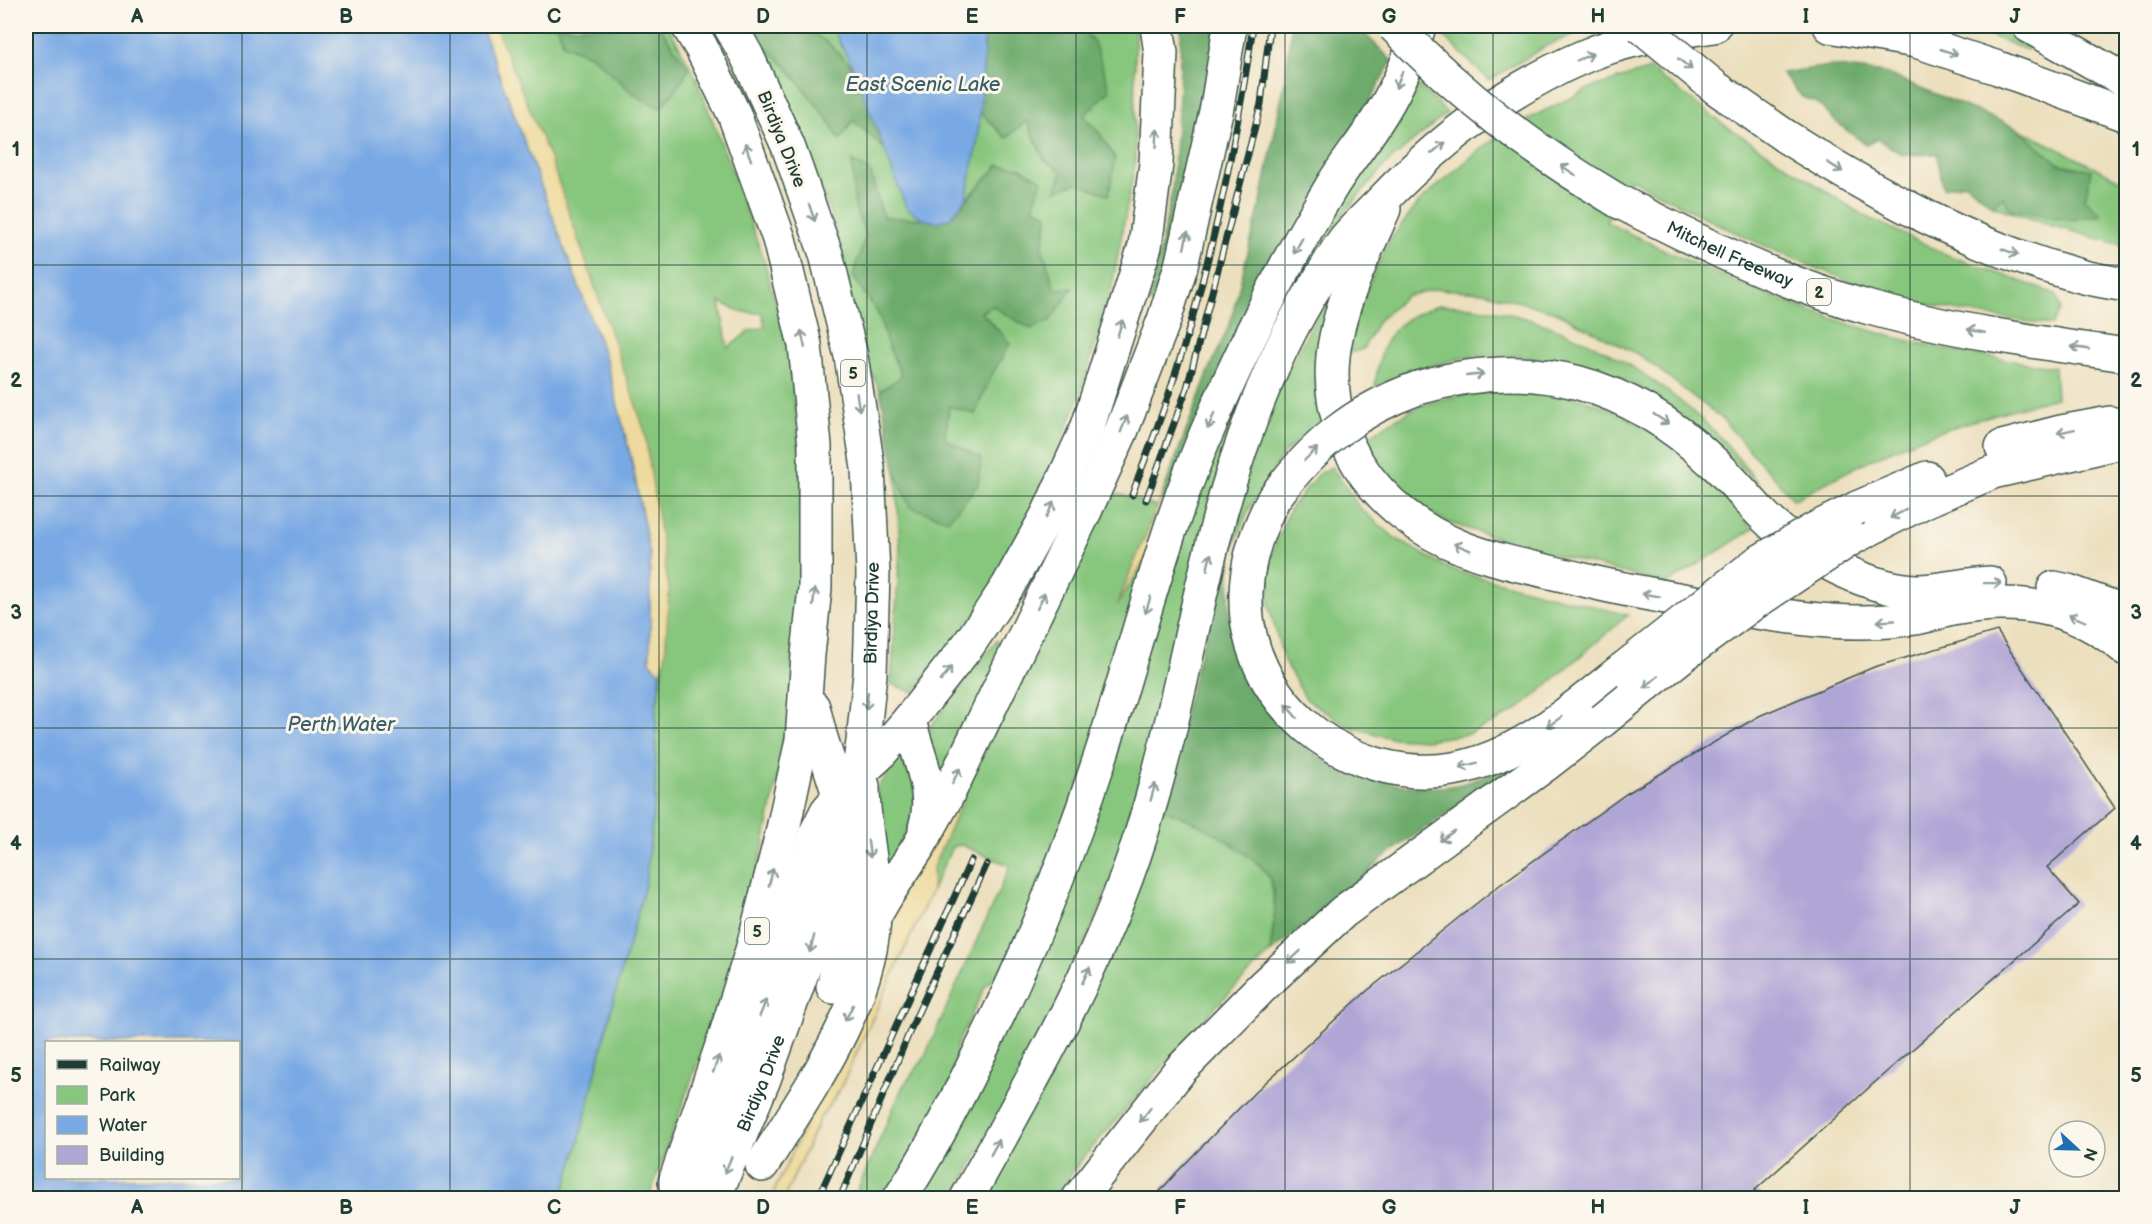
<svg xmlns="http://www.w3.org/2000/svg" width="2152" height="1224" font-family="'Balsamiq Sans',sans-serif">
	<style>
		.green { fill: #87c67d; stroke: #538258; stroke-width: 1.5; fill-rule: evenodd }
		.forest { fill: #6dab6c; stroke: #467450; stroke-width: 1.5 }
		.sand { fill: #eeda9e; stroke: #868c69; stroke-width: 1.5 }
		.water { fill: #79a9e4; stroke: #4c738c; stroke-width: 1.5; fill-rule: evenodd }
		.building { fill: #b0a6d6 }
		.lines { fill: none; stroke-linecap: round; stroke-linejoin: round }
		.trunk-casing { stroke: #3e5549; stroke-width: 36 }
		.motorway-casing { stroke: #3e5549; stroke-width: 36 }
		.trunk { stroke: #fff; stroke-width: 33 }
		.motorway { stroke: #fff; stroke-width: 33 }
		.rail-casing { stroke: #1f3d34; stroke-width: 7 }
		.rail { stroke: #fbf7ec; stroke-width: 4.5; stroke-dasharray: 14; stroke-linecap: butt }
		.motorway-bridge-casing { stroke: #3e5549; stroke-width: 36; stroke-linecap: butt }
		.motorway-bridge { stroke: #fff; stroke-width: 33 }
		.oneway { stroke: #8f9e9a }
		.grid { fill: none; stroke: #1f3d34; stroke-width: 1.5; stroke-opacity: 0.55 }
		.labels { text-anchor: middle; stroke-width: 6; stroke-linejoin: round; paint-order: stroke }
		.shield { fill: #fbf7ec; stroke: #61756b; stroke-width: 1.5 }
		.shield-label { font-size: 16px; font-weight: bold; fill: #1f3d34 }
		.street-label { font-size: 18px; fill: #1f3d34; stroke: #fbf7ec }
		.water-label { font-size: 20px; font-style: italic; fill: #3a5d69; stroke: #fbf7ec }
		.neatline { fill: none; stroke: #1f3d34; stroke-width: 2 }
		.grid-label { font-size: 20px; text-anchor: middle; font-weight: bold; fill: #1f3d34 }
	</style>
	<rect width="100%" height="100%" fill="#fbf7ec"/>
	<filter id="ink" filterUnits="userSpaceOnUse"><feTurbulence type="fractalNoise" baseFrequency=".0167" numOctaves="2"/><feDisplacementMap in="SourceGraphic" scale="12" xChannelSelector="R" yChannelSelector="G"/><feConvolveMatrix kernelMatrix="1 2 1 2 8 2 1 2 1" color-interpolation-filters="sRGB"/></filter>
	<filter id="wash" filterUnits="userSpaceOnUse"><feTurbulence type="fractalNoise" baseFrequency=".008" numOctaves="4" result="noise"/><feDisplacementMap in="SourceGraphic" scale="24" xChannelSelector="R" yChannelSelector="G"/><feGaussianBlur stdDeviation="1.35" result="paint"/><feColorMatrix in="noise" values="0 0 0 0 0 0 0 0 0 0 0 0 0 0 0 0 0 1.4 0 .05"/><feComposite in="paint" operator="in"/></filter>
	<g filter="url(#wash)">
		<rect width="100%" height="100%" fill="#ecdfbe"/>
		<!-- green -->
		<g class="green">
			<path d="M 495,26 L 557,26 L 564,45 L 592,56 L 635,95 L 689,69 L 659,26 L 668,26 L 694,73 L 733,173 L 765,264 L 790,359 L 802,479 L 804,586 L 795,692 L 764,844 L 729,975 L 649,1198 L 562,1198 L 578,1145 L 614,998 L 645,885 L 656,709 L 665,658 L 668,590 L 644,429 L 551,161 ZM 720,302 L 741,312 L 762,313 L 765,327 L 749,331 L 728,348 Z"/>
			<polygon points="744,26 750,26 748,32 786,66 829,121 840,140 853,120 885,149 906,206 922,219 883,217 870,171 852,162 855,208 866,235 853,276 879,315 887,343 902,377 880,391 863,355 834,224 796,123"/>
			<polygon points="804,26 831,26 854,69 830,45"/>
			<polygon points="1078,26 1135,26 1135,164 1111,292 1079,398 1021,538 986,606 913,692 891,684 900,550 896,473 910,507 945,439 949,406 975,414 991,376 1010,343 981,312 992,306 1073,289 1055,289 1042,248 1048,215 1033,208 999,165 966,199 977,145 980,112 1006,138 1026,120 1044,160 1062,171 1056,189 1100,134 1084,116 1094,42"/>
			<polygon points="1433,26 1593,26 1548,45 1489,80"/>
			<polygon points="1964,26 2005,26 2037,44 2027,50"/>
			<path d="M 1650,69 L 1723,124 L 1861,214 L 1945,254 L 2056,294 L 2061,309 L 2052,325 C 1991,317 1930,308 1872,289 C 1788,260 1709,221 1631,179 L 1606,222 C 1694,265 1782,305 1876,332 C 1934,349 1994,358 2054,367 L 2056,398 C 2013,409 1969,421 1927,436 C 1881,452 1837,477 1794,500 L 1721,418 L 1641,356 L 1556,312 L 1483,292 L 1436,289 L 1406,296 L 1378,321 L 1363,349 L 1343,355 L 1356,312 L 1388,243 L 1420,201 L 1485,145 L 1534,116 L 1593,87 Z"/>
			<polygon points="1414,81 1447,113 1385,165 1345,212 1298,281 1267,336 1245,389 1223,456 1173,665 1110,884 1066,989 954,1198 909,1198 954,1124 1182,519 1263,332"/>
			<polygon points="2017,128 2126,183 2126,246 2049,225 1993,206 2003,196 2085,199 2091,170 2059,164"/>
			<polygon points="1352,251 1326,416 1283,454 1248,511 1233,549 1231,539 1249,470 1268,407"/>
			<path d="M 1439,305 C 1541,306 1641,361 1714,431 C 1731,448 1746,468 1761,487 C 1711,438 1660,387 1590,367 C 1578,364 1566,363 1554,361 C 1528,356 1502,354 1476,356 C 1441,360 1408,374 1375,387 C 1380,339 1392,320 1439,305 Z"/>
			<path d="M 1510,391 C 1533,391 1556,392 1578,398 C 1616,408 1653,430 1683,455 C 1707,474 1732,506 1753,529 L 1667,584 L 1540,551 L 1452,524 L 1401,498 L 1358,443 C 1381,428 1406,411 1432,402 C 1456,394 1484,392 1510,391 Z"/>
			<polygon points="1332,467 1359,507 1395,538 1449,569 1628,615 1519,709 1491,724 1468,734 1426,740 1391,738 1347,726 1306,699 1284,661 1269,607 1268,565 1289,510 1318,474"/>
			<polygon points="1107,492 1123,495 1157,507 1119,600 1149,553 1092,750 1013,963 986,985 956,1047 955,1080 887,1198 854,1198 903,1086 923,1060 1010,866 961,845 952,847 932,890 933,867 980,760"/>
			<polygon points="996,641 1007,648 940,790 926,739 930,727"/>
			<polygon points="901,760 905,766 910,764 916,795 913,816 884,880 877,788 895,764"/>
			<polygon points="1159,807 1202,824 1230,841 1261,866 1270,879 1275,909 1270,953 1214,1008 1083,1158 1053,1198 978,1198"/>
		</g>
		<!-- forest -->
		<g class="forest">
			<polygon points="557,26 659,26 689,69 674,93 660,108 635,95 592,56 564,45"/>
			<polygon points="750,26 804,26 830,45 854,69 885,149 853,120 840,140 829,121 786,66 748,32"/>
			<polygon points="985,26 1078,26 1094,42 1110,90 1084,116 1100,134 1115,158 1109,195 1077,183 1056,190 1062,171 1045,160 1027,121 1006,138 980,112"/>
			<polygon points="1181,26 1223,26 1160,305 1149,303 1172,192 1179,99"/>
			<polygon points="1291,26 1357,26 1392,61 1365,109 1168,504 1161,498 1208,373 1230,323 1262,197 1286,75"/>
			<polygon points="1830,66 1885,73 2017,128 2059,164 2091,170 2085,199 2102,215 2069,220 2010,209 2003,196 1993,206 1965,183 1943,188 1937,154 1903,155 1877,139 1867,145 1837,123 1816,102 1802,97 1782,73"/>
			<polygon points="852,161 870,171 883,217 922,219 937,222 950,218 999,165 1019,167 1042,180 1033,208 1048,214 1042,248 1055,289 1073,288 1050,321 1031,329 992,306 981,312 1010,343 991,376 975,414 949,406 945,439 981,458 978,485 948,520 910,507 896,473 880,391 902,376 887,343 879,315 853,276 866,235 855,208"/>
			<path d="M 1231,539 C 1234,551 1231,562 1230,575 C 1229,593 1229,616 1232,634 C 1249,717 1316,771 1396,784 C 1415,787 1437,789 1456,785 C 1482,780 1507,765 1533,758 L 1437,820 L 1384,857 L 1331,905 L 1270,953 C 1273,929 1279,902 1270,879 C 1266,869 1256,862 1248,856 C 1220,833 1193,821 1159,807 Z"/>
		</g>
		<!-- sand -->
		<g class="sand">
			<polygon points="481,26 495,26 551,161 644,429 669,590 665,658 661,673 650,662 650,555 631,458 606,359"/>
			<polygon points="1161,498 1168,504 1148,555 1117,605"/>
			<polygon points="980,760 933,867 932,890 838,1093 820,1118 784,1198 771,1198 870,986 883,922"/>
		</g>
		<!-- water -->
		<g class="water">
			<path d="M 26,26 L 481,26 L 606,359 L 631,458 L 650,555 L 650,662 L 661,673 L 656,709 L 655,798 L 645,885 L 614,998 L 578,1145 L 562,1198 L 26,1198 ZM 46,1042 L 238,1042 L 238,1178 L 46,1178 Z"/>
			<polygon points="831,26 985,26 982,87 977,145 966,199 950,218 937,222 922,219 906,207 854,69"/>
		</g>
		<g id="blocks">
			<!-- building -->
			<polygon class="building" points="1997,631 2115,808 2047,867 2079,904 1883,1075 1754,1191 1770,1198 1154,1198 1177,1172 1255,1092 1367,991 1497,887 1626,794 1759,716 1874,667"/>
		</g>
	</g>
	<g filter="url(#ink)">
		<use href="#blocks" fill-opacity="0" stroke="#3e5549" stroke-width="1.5"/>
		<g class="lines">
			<defs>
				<g id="trunk">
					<polyline points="813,707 820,735 839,795 846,864 846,923 835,980"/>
					<path d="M 762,1165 C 807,1093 873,1001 874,913 C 875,870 863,829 863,786"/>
					<polyline points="675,1182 726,1034 753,947 782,834 802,740 808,655 815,588 815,446 805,345 779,239 734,114 701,47 688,26"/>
					<path id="s1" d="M 714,1198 L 764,1079 L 809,953 L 858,774 L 863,742 L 870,674 L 873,573 L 868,468 L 851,356 L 826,254 L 788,146 L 747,56 L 730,26"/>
				</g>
				<g id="motorway">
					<polyline points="1830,26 1916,41 1998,68 2126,115"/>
					<polyline points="2029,26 2126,81"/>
					<path d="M 1785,136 C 1876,194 1973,247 2077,275 C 2093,280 2110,282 2126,285"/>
					<path id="s2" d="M 1618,201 C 1700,243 1781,283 1870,308 C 1954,331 2041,343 2126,355"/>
					<path d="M 1384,209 C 1366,251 1345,292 1336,337 C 1316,433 1376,514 1463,548 C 1502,563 1544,570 1584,580 C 1631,592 1677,599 1724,607 C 1770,614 1814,622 1860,622 C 1878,622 1897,621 1915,618 C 1927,616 1939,612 1952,609 C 2017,597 2075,605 2126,649"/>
					<path d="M 1418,388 C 1533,354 1629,382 1715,464 C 1733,480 1748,500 1765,517 C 1792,544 1825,564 1860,578 C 1877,585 1900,591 1918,591 C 1942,590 1966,584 1990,583"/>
					<polyline points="2002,447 2061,432 2110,423"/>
					<path d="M 1274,498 C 1258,528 1247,559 1246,593 C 1242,702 1348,786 1453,769 C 1518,758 1573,709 1623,669"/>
					<polyline points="1857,508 1927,478"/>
					<polyline points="1852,538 1927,500 1993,472 2126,441"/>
					<polyline points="2054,588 2068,591 2126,612"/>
					<path d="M 909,720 C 917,755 937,792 925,828"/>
					<polyline points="833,987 888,893 919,846 948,794 1085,511 1121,432 1164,320 1181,266 1217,107 1230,26"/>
					<polyline points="679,1198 692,1177 767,1000 794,916 816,833 827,811 858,774 878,756 909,720 969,644 1008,586 1048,514 1088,426 1145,246 1156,164 1161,53 1157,26"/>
					<path d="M 900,1198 C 927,1157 950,1113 972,1068 C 1023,968 1065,865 1100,758 C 1137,645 1164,528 1212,420 C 1246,341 1285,263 1330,189 C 1343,167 1360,147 1374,125 C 1394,95 1410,61 1419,26"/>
					<path d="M 967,1198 C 1031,1082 1099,966 1140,838 C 1174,732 1191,622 1220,515 C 1243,432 1275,349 1321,277 C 1329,264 1336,251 1345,239 C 1354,228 1366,217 1376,207 C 1435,144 1505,90 1585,56 C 1625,39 1671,32 1714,26"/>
					<polyline points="1079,1198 1181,1069 1263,986 1343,912 1545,765 1603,720"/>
				</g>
			</defs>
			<!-- trunk casing -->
			<use href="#trunk" class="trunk-casing"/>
			<!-- motorway casing -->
			<use href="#motorway" class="motorway-casing"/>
			<!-- trunk -->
			<use href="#trunk" class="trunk"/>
			<!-- motorway -->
			<use href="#motorway" class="motorway"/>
			<defs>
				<g id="rail">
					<path d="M 1132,495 C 1146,456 1162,417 1174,378 C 1211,264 1236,144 1253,26"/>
					<polyline points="1146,500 1187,388 1261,104 1270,26"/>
					<polyline points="818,1198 971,860"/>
					<polyline points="840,1198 915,1019 987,864"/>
				</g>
			</defs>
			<!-- rail casing -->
			<use href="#rail" class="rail-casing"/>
			<!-- rail -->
			<use href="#rail" class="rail"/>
			<defs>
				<g id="motorway-bridge">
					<path d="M 1394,26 C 1464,98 1531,149 1618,201"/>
					<polyline points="1641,26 1716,88 1785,136"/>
					<path d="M 1274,498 C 1313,445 1356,410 1418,388"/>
					<polyline points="1623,669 1757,563 1815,529 1857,508"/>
					<polyline points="1603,720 1682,656 1751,605 1852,538"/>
				</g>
			</defs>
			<!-- motorway-bridge casing -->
			<use href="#motorway-bridge" class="motorway-bridge-casing"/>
			<!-- motorway-bridge -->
			<use href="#motorway-bridge" class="motorway-bridge"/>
		</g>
		<!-- one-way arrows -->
		<defs><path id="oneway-shaft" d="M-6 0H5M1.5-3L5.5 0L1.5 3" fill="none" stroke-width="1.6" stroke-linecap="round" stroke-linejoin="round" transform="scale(1.5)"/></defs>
		<g class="oneway">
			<use href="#oneway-shaft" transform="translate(1949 52) rotate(18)"/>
			<use href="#oneway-shaft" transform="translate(1585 57) rotate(-23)"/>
			<use href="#oneway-shaft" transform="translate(1685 64) rotate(38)"/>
			<use href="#oneway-shaft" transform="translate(1399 80) rotate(112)"/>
			<use href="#oneway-shaft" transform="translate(1157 138) rotate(-87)"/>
			<use href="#oneway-shaft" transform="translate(1438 148) rotate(-40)"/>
			<use href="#oneway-shaft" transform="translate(748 152) rotate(-110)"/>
			<use href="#oneway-shaft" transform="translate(1835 167) rotate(31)"/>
			<use href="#oneway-shaft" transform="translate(1568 170) rotate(-147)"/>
			<use href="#oneway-shaft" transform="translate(812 213) rotate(71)"/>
			<use href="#oneway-shaft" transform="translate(1186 240) rotate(-78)"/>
			<use href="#oneway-shaft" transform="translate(1298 246) rotate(119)"/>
			<use href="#oneway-shaft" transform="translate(2010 252) rotate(21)"/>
			<use href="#oneway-shaft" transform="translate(1120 328) rotate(-73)"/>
			<use href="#oneway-shaft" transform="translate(1976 331) rotate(-169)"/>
			<use href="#oneway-shaft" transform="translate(803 339) rotate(-102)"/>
			<use href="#oneway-shaft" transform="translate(2080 348) rotate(-172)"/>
			<use href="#oneway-shaft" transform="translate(1475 375) rotate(-6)"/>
			<use href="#oneway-shaft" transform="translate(858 402) rotate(81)"/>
			<use href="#oneway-shaft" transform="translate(1661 419) rotate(33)"/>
			<use href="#oneway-shaft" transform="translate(1211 421) rotate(113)"/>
			<use href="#oneway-shaft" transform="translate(1124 424) rotate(-68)"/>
			<use href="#oneway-shaft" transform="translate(2066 431) rotate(168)"/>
			<use href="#oneway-shaft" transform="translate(1311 454) rotate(-44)"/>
			<use href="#oneway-shaft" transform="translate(1050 510) rotate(-64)"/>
			<use href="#oneway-shaft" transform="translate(1898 514) rotate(153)"/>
			<use href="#oneway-shaft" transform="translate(1462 547) rotate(-158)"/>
			<use href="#oneway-shaft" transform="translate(1209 562) rotate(-77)"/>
			<use href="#oneway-shaft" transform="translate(1993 583) rotate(-1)"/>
			<use href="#oneway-shaft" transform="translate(1651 595) rotate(-171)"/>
			<use href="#oneway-shaft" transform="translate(814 597) rotate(-84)"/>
			<use href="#oneway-shaft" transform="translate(1041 601) rotate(-64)"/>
			<use href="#oneway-shaft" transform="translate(1148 605) rotate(107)"/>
			<use href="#oneway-shaft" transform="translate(2077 618) rotate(-157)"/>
			<use href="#oneway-shaft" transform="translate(1886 621) rotate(177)"/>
			<use href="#oneway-shaft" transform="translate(946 674) rotate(-53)"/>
			<use href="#oneway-shaft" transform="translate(1651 682) rotate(141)"/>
			<use href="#oneway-shaft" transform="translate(867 701) rotate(96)"/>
			<use href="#oneway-shaft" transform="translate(1291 711) rotate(-131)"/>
			<use href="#oneway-shaft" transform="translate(1554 722) rotate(146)"/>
			<use href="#oneway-shaft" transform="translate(1468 765) rotate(166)"/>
			<use href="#oneway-shaft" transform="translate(956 776) rotate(-64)"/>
			<use href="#oneway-shaft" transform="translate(1153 792) rotate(-74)"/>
			<use href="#oneway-shaft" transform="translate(1447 836) rotate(144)"/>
			<use href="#oneway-shaft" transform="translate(869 849) rotate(82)"/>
			<use href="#oneway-shaft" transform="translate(771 877) rotate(-76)"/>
			<use href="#oneway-shaft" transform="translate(812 944) rotate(105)"/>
			<use href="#oneway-shaft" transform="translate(1294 957) rotate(137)"/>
			<use href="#oneway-shaft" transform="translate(1086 975) rotate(-65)"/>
			<use href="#oneway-shaft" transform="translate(763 1008) rotate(-68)"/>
			<use href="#oneway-shaft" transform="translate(849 1013) rotate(116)"/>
			<use href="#oneway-shaft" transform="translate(716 1064) rotate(-71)"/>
			<use href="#oneway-shaft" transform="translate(1145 1115) rotate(128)"/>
			<use href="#oneway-shaft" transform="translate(995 1147) rotate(-61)"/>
			<use href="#oneway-shaft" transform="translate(728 1165) rotate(113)"/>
		</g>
	</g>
	<!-- grid -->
	<path class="grid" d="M 242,26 L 242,1198M 450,26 L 450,1198M 659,26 L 659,1198M 867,26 L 867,1198M 1076,26 L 1076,1198M 1285,26 L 1285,1198M 1493,26 L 1493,1198M 1702,26 L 1702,1198M 1910,26 L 1910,1198M 26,265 L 2126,265M 26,496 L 2126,496M 26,728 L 2126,728M 26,959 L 2126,959"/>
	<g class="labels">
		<!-- shield labels -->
		<g class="shield">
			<rect x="1807" y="279" width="24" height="26" rx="4.5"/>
			<rect x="841" y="360" width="24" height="26" rx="4.5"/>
			<rect x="745" y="918" width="24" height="26" rx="4.5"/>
		</g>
		<g class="shield-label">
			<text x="1819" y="298">2</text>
			<text x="853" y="379">5</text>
			<text x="757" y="937">5</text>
		</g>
		<!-- street labels -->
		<g class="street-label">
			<text transform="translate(782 139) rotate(68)" y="6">Birdiya Drive</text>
			<text dy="6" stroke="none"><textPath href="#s2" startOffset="124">Mitchell Freeway</textPath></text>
			<text dy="6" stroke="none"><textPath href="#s1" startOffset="610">Birdiya Drive</textPath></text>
			<text dy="6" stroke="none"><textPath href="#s1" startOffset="124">Birdiya Drive</textPath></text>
		</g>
		<!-- water labels -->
		<g class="water-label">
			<text x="923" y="91">East Scenic Lake</text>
			<text x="341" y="731">Perth Water</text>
		</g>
	</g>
	<!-- margin -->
	<rect width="2152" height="1224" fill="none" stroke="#fbf7ec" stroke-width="66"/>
	<!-- legend -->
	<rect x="45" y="1041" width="195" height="138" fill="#fbf7ec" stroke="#a3ada2" stroke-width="1.5"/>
	<rect x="57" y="1060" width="30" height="9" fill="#1f3d34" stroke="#a3ada2" stroke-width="1.5"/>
	<text x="99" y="1071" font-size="18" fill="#1f3d34">Railway</text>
	<rect x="57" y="1086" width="30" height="18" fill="#87c67d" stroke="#a3ada2" stroke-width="1.5"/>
	<text x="99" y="1101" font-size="18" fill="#1f3d34">Park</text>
	<rect x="57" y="1116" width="30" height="18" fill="#79a9e4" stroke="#a3ada2" stroke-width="1.5"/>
	<text x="99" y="1131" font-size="18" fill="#1f3d34">Water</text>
	<rect x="57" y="1146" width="30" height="18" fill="#b0a6d6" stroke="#a3ada2" stroke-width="1.5"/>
	<text x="99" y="1161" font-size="18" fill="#1f3d34">Building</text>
	<!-- north arrow -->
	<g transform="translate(2077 1149) rotate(112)"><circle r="28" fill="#fbf7ec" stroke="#a3ada2" stroke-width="1.5"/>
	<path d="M0-4.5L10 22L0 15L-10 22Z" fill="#1f6fb2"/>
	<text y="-9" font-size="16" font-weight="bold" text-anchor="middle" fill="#1f3d34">N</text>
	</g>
	<rect x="33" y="33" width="2086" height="1158" class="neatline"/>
	<g class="grid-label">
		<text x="137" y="23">A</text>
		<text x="346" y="23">B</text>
		<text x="554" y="23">C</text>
		<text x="763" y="23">D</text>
		<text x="972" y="23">E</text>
		<text x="1180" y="23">F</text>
		<text x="1389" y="23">G</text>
		<text x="1598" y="23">H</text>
		<text x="1806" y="23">I</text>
		<text x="2015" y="23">J</text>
		<text x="16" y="156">1</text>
		<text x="2136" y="156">1</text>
		<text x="16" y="387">2</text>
		<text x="2136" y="387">2</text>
		<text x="16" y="619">3</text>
		<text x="2136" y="619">3</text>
		<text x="16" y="850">4</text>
		<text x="2136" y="850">4</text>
		<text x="16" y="1082">5</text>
		<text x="2136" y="1082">5</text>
		<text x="137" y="1214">A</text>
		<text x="346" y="1214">B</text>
		<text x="554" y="1214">C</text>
		<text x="763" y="1214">D</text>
		<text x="972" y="1214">E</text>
		<text x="1180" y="1214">F</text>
		<text x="1389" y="1214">G</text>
		<text x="1598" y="1214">H</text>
		<text x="1806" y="1214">I</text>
		<text x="2015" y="1214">J</text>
	</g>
</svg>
